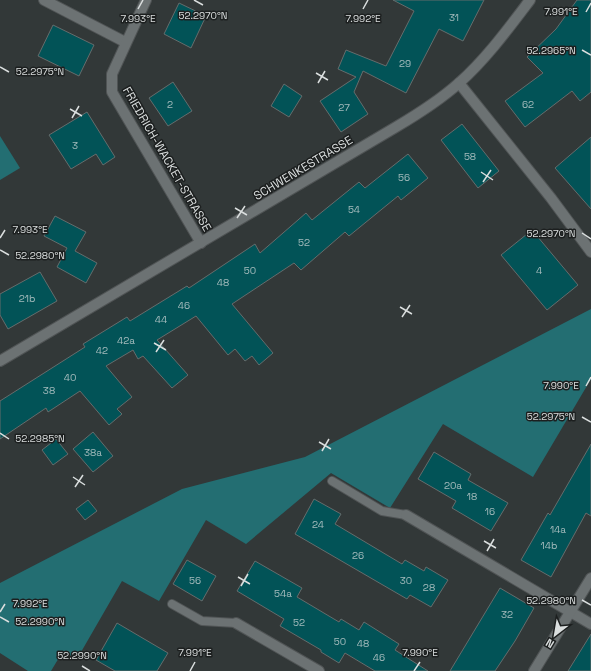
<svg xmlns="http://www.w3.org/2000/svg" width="591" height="671" font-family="'Space Grotesk',sans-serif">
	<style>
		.green { fill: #236e72 }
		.building { fill: #025357; stroke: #656c6c }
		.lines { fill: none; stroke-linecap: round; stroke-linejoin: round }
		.service-casing { stroke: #505455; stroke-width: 10 }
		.minor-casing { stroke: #505455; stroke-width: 12 }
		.service { stroke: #6c7273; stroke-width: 8 }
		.minor { stroke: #6c7273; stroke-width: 10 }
		.ticks { fill: none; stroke: #dadede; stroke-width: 1.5 }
		.labels { text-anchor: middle; stroke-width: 3; stroke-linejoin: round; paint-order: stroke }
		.number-label { font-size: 10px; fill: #a4bbbc }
		.street-label { font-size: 12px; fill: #dadede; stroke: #1c1f1f }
		.ticks-label { font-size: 10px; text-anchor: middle; fill: #dadede; stroke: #1c1f1f; stroke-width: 3; stroke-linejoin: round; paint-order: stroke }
	</style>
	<rect width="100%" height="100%" fill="#323838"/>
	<!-- green -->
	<g class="green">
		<polygon points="0,136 20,168 0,180"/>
		<polygon points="591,309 591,379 533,477 443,424 390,508 331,473 246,544 206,520 159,601 122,581 77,659 63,651 51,671 28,671 0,653 0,583 182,489 305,457"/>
	</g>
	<!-- building -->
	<g class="building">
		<polygon points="393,0 484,0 463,41 439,29 406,93 363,71 354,92 368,114 341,132 320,101 356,77 338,69 346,50 386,66 414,11"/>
		<polygon points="577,0 591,0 591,92 580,101 572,91 525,127 505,101 543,73 527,57 556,29"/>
		<polygon points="179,3 206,16 191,48 164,34"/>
		<polygon points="53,25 94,45 79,76 38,56"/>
		<polygon points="173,82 192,111 168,126 149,98"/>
		<polygon points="284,84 302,96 289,117 271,106"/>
		<polygon points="87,112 115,157 103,165 96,154 71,169 49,135"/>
		<polygon points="462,124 499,171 478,188 441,140"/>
		<polygon points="591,137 591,209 555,168"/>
		<polygon points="408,154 428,178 401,200 398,196 349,236 345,232 301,270 294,263 232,304 273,353 259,365 252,356 245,361 235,349 228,355 196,316 157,340 188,375 172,388 143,356 138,359 133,350 106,366 132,397 117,409 122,414 109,425 80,391 48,412 46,408 0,439 0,401 85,347 83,344 127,317 130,321 187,286 189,288 255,244 260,253 306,213 312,220 359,182 365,188"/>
		<polygon points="55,216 86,232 75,251 97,263 86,283 57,267 67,248 44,236"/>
		<polygon points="532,230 578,285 547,310 501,255"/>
		<polygon points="40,272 57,301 8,329 0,315 0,294"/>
		<polygon points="93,432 113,456 93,472 73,449"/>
		<polygon points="56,439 68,454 53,465 42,450"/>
		<polygon points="591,444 591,516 586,513 551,577 521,560 548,513 550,515"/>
		<polygon points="434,452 471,474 468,480 508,503 491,531 452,508 456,501 418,479"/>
		<polygon points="314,499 341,514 335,524 402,564 405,560 424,571 426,567 448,580 431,607 410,595 407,599 295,534"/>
		<polygon points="88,500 97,511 85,520 76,509"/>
		<polygon points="187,560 216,576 202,601 173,584"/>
		<polygon points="255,561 302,588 297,597 339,622 341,619 359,630 364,622 399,644 395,650 428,671 375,671 345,653 339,663 321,652 321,650 280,626 284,619 237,591"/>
		<polygon points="500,588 534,608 515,641 495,671 450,671"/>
		<polygon points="117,623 168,653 157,671 115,671 96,660"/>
		<polygon points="591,634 591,671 568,671"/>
	</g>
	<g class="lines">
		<defs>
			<g id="service">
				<polyline points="332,481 382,511 406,515"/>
				<polyline points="172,604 202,621 236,623"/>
			</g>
			<g id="minor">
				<polyline points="44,0 125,42"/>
				<polyline points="146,0 112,74 112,92 201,243"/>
				<polyline points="459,83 551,198 591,252"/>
				<path d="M 0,361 L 396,127 C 418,114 440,100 459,83 C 486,59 508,29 530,0"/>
				<polyline points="406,515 591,624"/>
				<polyline points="236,623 319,671"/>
				<polyline points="534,671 591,578"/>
			</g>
		</defs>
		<!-- service casing -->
		<use href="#service" class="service-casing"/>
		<!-- minor casing -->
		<use href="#minor" class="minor-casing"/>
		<!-- service -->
		<use href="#service" class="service"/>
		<!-- minor -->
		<use href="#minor" class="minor"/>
	</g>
	<!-- ticks -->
	<path class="ticks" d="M 194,0 L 203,5M 138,9 L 143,0M 363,9 L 368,0M 586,12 L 591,3M 582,50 L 591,55M 0,67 L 9,72M 316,73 L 328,80M 318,83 L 325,71M 70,109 L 82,116M 72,118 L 79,106M 481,172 L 493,180M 483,182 L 491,170M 235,208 L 247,215M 237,218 L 245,206M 582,233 L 591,239M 0,238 L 5,230M 0,250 L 9,255M 400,307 L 412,314M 402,317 L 410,305M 154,343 L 166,350M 156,352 L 164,340M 586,386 L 591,377M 582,417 L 591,422M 0,433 L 9,439M 319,442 L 331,449M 322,451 L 329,439M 73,477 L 85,485M 75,487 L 83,475M 484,541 L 496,548M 487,551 L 494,539M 238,577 L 250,584M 241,586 L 248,574M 582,600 L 591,605M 0,612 L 5,604M 0,617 L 9,622M 82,666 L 90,671M 190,671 L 195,662M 414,671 L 420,662"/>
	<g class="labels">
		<!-- number labels -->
		<g class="number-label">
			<text x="454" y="21">31</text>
			<text x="405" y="67">29</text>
			<text x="170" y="108">2</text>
			<text x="528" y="108">62</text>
			<text x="344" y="111">27</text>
			<text x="75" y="149">3</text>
			<text x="470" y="160">58</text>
			<text x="404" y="181">56</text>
			<text x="354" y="213">54</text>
			<text x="304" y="246">52</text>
			<text x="250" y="274">50</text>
			<text x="539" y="274">4</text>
			<text x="223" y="286">48</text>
			<text x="27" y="302">21b</text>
			<text x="184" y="309">46</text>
			<text x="161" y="323">44</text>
			<text x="126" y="344">42a</text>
			<text x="102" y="354">42</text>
			<text x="70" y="381">40</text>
			<text x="49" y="394">38</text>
			<text x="93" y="456">38a</text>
			<text x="453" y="489">20a</text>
			<text x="472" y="500">18</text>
			<text x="490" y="515">16</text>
			<text x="318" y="528">24</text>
			<text x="558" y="533">14a</text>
			<text x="549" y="549">14b</text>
			<text x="358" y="559">26</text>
			<text x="195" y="584">56</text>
			<text x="406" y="584">30</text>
			<text x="429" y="591">28</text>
			<text x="283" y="597">54a</text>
			<text x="507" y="618">32</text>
			<text x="299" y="626">52</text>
			<text x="340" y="645">50</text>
			<text x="363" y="647">48</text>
			<text x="379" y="661">46</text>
		</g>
		<!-- street labels -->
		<g class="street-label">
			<text transform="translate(167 159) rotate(60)" y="4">FRIEDRICH-WACKET-STRASSE</text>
			<text transform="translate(303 168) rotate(-31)" y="4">SCHWENKESTRASSE</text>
		</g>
	</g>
	<g class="ticks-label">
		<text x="561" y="15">7.991°E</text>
		<text x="203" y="19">52.2970°N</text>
		<text x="363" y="22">7.992°E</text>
		<text x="138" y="22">7.993°E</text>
		<text x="551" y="54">52.2965°N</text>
		<text x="40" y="75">52.2975°N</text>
		<text x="30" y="233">7.993°E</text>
		<text x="551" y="237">52.2970°N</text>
		<text x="40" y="259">52.2980°N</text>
		<text x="561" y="389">7.990°E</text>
		<text x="551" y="420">52.2975°N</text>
		<text x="40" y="442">52.2985°N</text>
		<text x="551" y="604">52.2980°N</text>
		<text x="30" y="607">7.992°E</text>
		<text x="40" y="625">52.2990°N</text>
		<text x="195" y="656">7.991°E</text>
		<text x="420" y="656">7.990°E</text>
		<text x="82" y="659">52.2990°N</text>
	</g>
	<!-- north arrow -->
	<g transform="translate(555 635) rotate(211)" stroke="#1c1f1f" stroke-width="3" paint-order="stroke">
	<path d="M0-3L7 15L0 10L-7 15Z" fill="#dadede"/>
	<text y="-6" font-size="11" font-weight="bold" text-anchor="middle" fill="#dadede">N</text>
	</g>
</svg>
